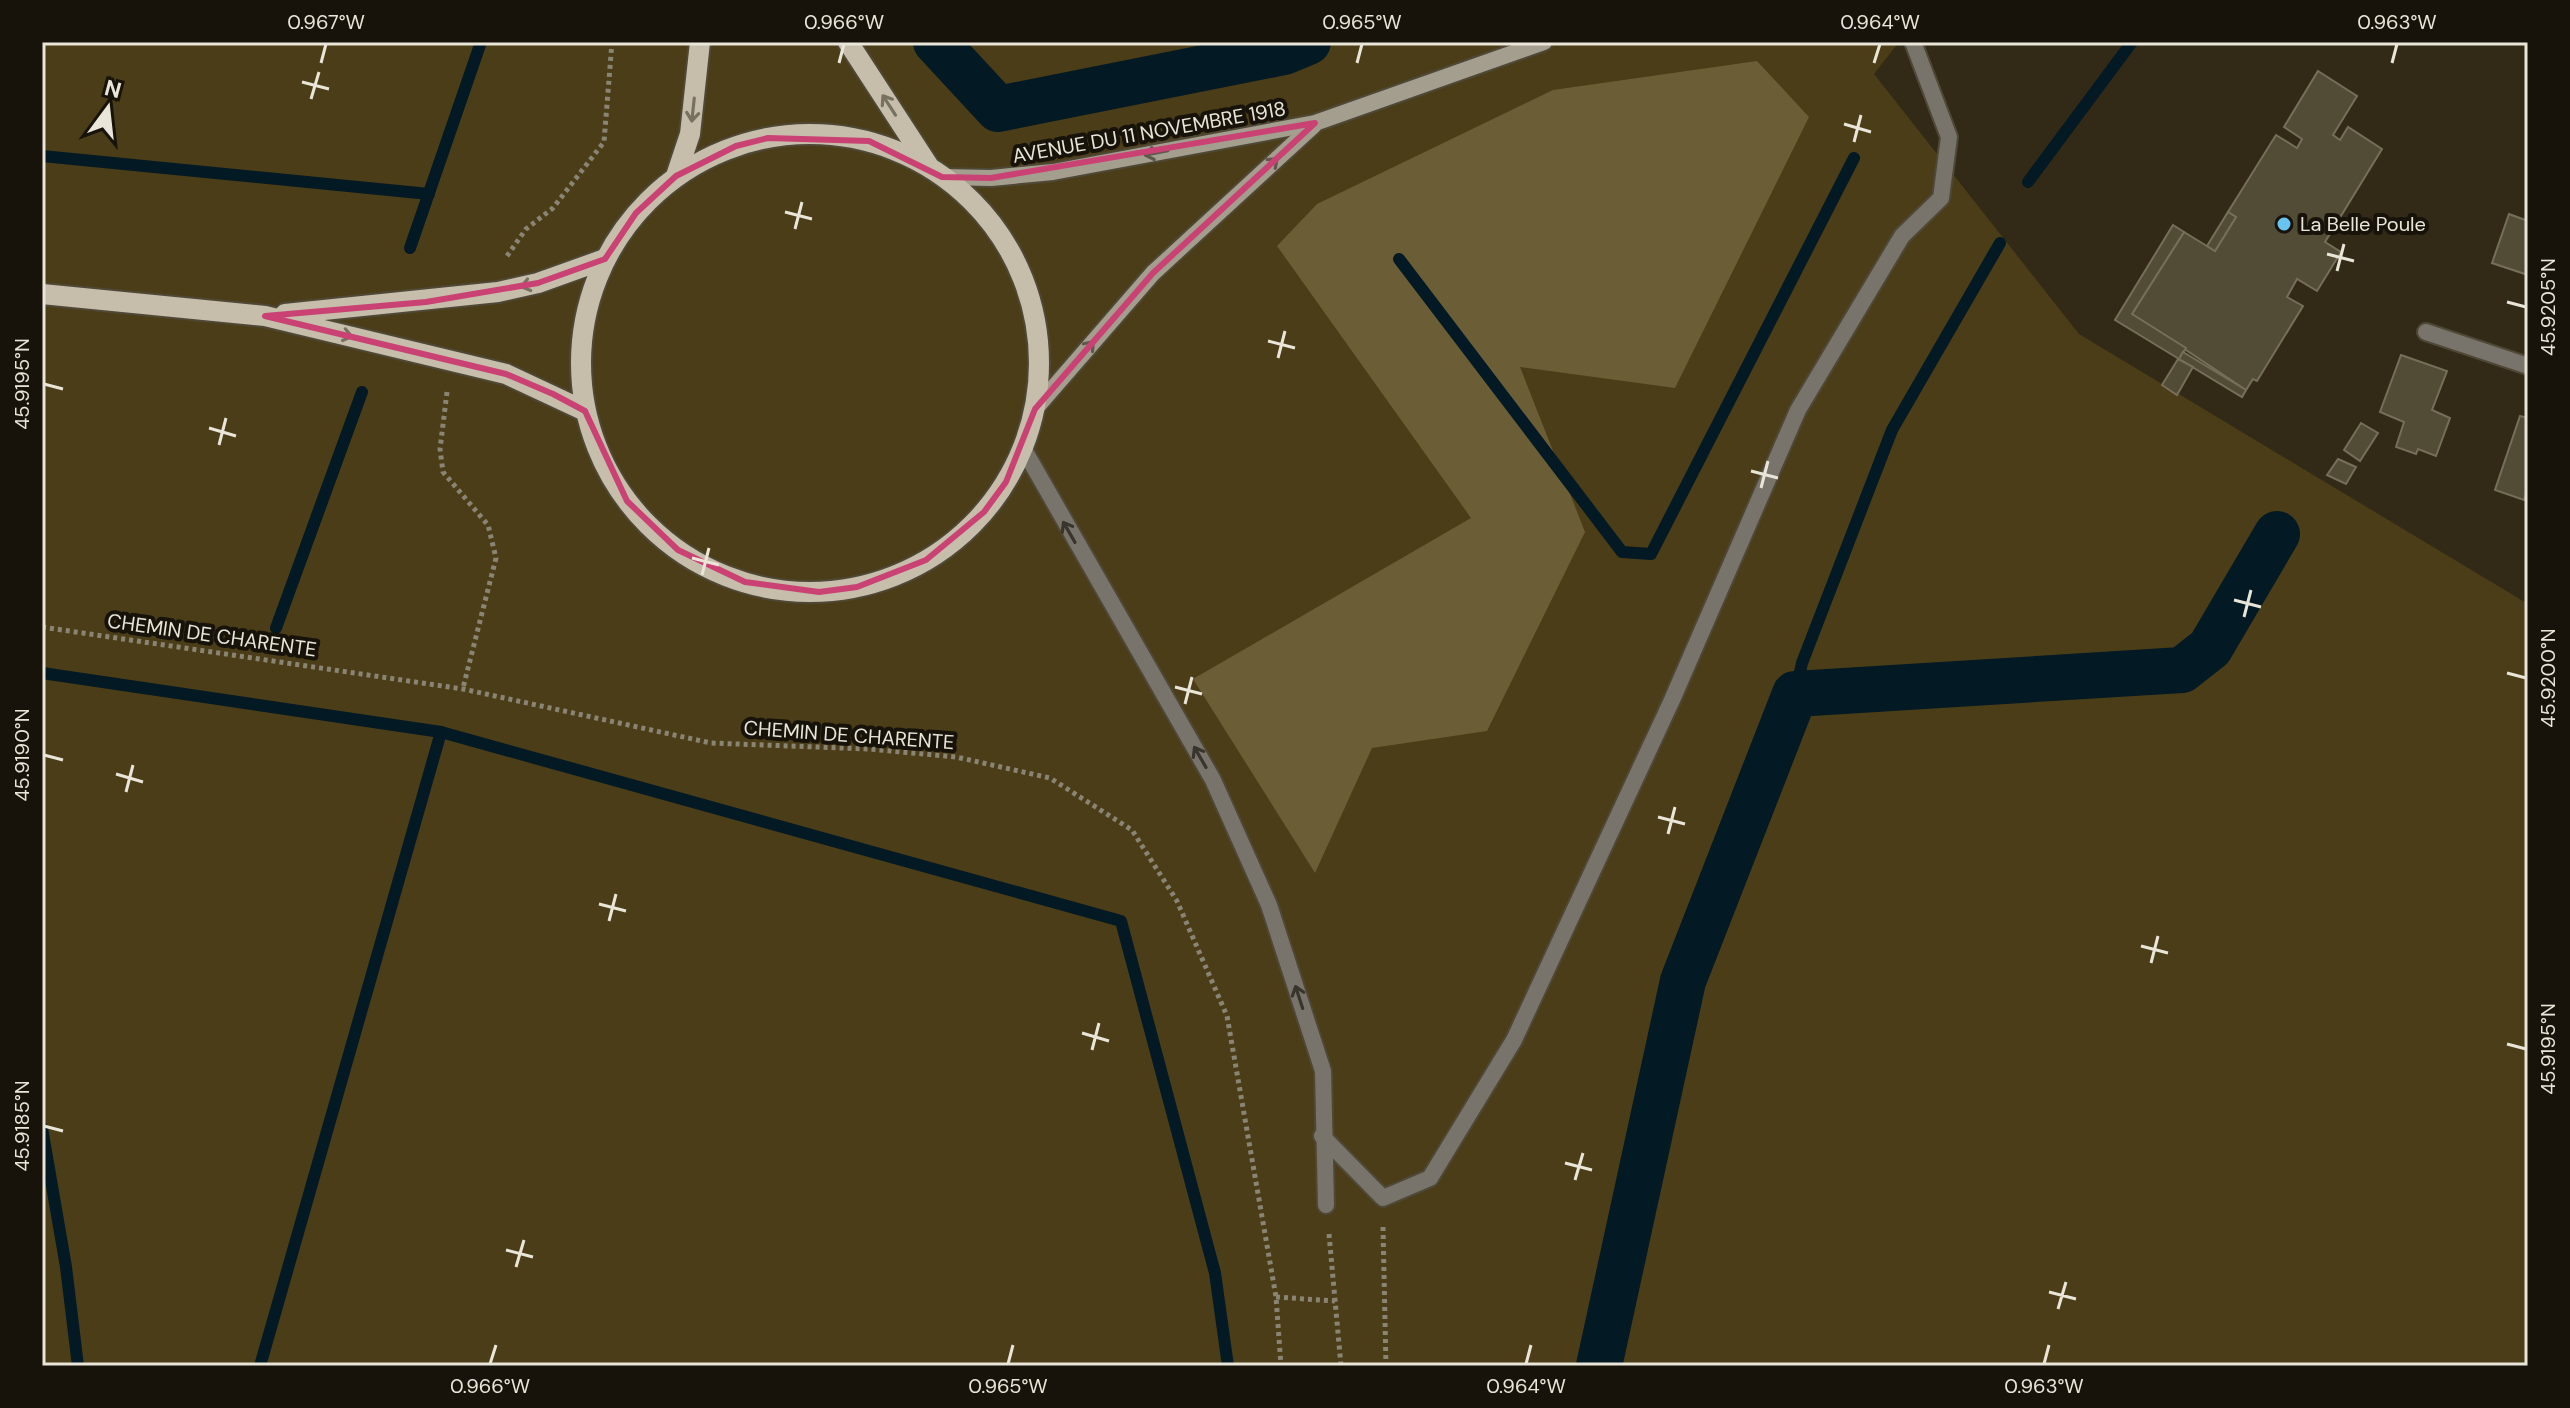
<svg xmlns="http://www.w3.org/2000/svg" width="2570" height="1408" font-family="'DM Sans',sans-serif">
	<style>
		.green { fill: #4b3d17 }
		.forest { fill: #6b5d35 }
		.lines { fill: none; stroke-linecap: round; stroke-linejoin: round }
		.stream { stroke: #031924; stroke-width: 12 }
		.canal { stroke: #031924; stroke-width: 46 }
		.building { fill: #524b36; stroke: #776e59; stroke-width: 2 }
		.minor-casing { stroke: #4f4836; stroke-width: 20 }
		.secondary-casing { stroke: #4f4836; stroke-width: 20 }
		.primary-casing { stroke: #4f4836; stroke-width: 24 }
		.path { stroke: #8a8474; stroke-width: 5; stroke-dasharray: 4 4; stroke-linecap: butt }
		.minor { stroke: #78746b; stroke-width: 16 }
		.secondary { stroke: #a49e8f; stroke-width: 16 }
		.primary { stroke: #c6beaa; stroke-width: 20 }
		.oneway { stroke: #777162 }
		.oneway2 { stroke: #5e584d }
		.oneway3 { stroke: #39352d }
		.marked { fill: none; stroke: #ca4174; stroke-width: 6; stroke-linejoin: round }
		.ticks { fill: none; stroke: #e9e5d8; stroke-width: 3 }
		.poi-dot { fill: #69c3f1; stroke: #17130b; stroke-width: 3 }
		.labels { text-anchor: middle; stroke-width: 8; stroke-linejoin: round; paint-order: stroke }
		.street-label { font-size: 20px; fill: #e9e5d8; stroke: #17130b }
		.poi-label { font-size: 20px; fill: #e9e5d8; stroke: #17130b; text-anchor: start }
		.neatline { fill: none; stroke: #e9e5d8; stroke-width: 3 }
		.ticks-label { font-size: 20px; text-anchor: middle; fill: #e9e5d8 }
	</style>
	<rect width="100%" height="100%" fill="#322a17"/>
	<!-- green -->
	<polygon class="green" points="42,42 1899,42 1874,74 2079,334 2528,604 2528,1366 42,1366"/>
	<!-- forest -->
	<polygon class="forest" points="1757,61 1809,117 1675,388 1520,367 1585,532 1487,731 1372,748 1315,873 1193,679 1471,518 1277,246 1317,204 1553,90"/>
	<g class="lines">
		<!-- stream -->
		<g class="stream">
			<polyline points="42,156 429,194"/>
			<polyline points="2028,182 2132,42"/>
			<polyline points="410,248 481,42"/>
			<polyline points="1399,259 1622,552 1651,554 1854,158"/>
			<polyline points="276,628 362,392"/>
			<polyline points="42,673 441,732 1121,921 1215,1273 1228,1366"/>
			<polyline points="1795,694 1802,663 1892,430 2000,243"/>
			<polyline points="42,1128 66,1267 78,1366"/>
			<polyline points="260,1366 441,732"/>
		</g>
		<!-- canal -->
		<g class="canal">
			<polyline points="936,42 998,109 1284,52 1308,42"/>
			<polyline points="1599,1366 1683,981 1795,694 2182,670 2210,648 2277,534"/>
		</g>
	</g>
	<!-- building -->
	<g class="building">
		<polygon points="2318,71 2357,96 2333,135 2340,140 2348,127 2382,149 2325,242 2341,252 2317,291 2297,279 2287,297 2303,306 2257,381 2253,379 2246,390 2132,314 2184,232 2215,251 2236,217 2228,212 2276,135 2297,148 2302,139 2284,127"/>
		<polygon points="2228,212 2236,217 2215,251 2207,246"/>
		<polygon points="2509,214 2528,221 2528,275 2492,263"/>
		<polygon points="2173,225 2184,232 2132,314 2186,348 2179,359 2115,320"/>
		<polygon points="2183,352 2246,390 2242,397 2179,359"/>
		<polygon points="2401,355 2447,371 2432,410 2450,418 2436,456 2418,449 2416,454 2396,447 2404,422 2380,412"/>
		<polygon points="2178,359 2193,367 2177,395 2162,385"/>
		<polygon points="2520,416 2528,418 2528,487 2524,500 2495,490"/>
		<polygon points="2361,423 2378,433 2360,461 2344,450"/>
		<polygon points="2338,459 2356,467 2346,484 2327,475"/>
	</g>
	<g class="lines">
		<defs>
			<g id="minor">
				<polyline points="2426,332 2528,366"/>
				<polyline points="1023,448 1213,780 1269,905 1323,1071 1326,1205"/>
				<polyline points="1322,1136 1383,1198 1430,1178 1514,1040 1672,700 1798,410 1902,236 1941,198 1949,137 1913,42"/>
			</g>
			<g id="secondary">
				<polyline points="942,177 991,178 1053,172 1315,123 1544,42"/>
				<polyline points="1035,409 1153,273 1314,125"/>
			</g>
			<g id="primary">
				<polyline points="848,42 928,165"/>
				<circle cx="810" cy="363" r="229"/>
				<polyline points="676,176 690,134 700,42"/>
				<polyline points="42,294 265,316 506,374 585,411"/>
				<polyline points="285,314 498,292 538,283 605,259"/>
			</g>
		</defs>
		<!-- minor casing -->
		<use href="#minor" class="minor-casing"/>
		<!-- secondary casing -->
		<use href="#secondary" class="secondary-casing"/>
		<!-- primary casing -->
		<use href="#primary" class="primary-casing"/>
		<!-- path -->
		<g class="path">
			<polyline points="507,256 526,229 553,208 604,142 612,42"/>
			<polyline points="447,392 440,449 443,472 488,525 496,558 463,688"/>
			<polyline points="42,627 463,689 711,743 869,749 956,757 1050,778 1132,830 1177,901 1227,1016 1276,1297 1281,1366"/>
			<polyline points="1383,1227 1386,1366"/>
			<polyline points="1329,1234 1341,1366"/>
			<polyline points="1276,1297 1335,1301"/>
		</g>
		<!-- minor -->
		<use href="#minor" class="minor"/>
		<!-- secondary -->
		<use href="#secondary" class="secondary"/>
		<!-- primary -->
		<use href="#primary" class="primary"/>
	</g>
	<!-- one-way arrows -->
	<defs><path id="oneway-shaft" d="M-6 0H5M1.5-3L5.5 0L1.5 3" fill="none" stroke-width="1.6" stroke-linecap="round" stroke-linejoin="round" transform="scale(2)"/></defs>
	<g class="oneway">
		<use href="#oneway-shaft" transform="translate(889 105) rotate(-123)"/>
		<use href="#oneway-shaft" transform="translate(693 110) rotate(96)"/>
		<use href="#oneway-shaft" transform="translate(532 284) rotate(165)"/>
		<use href="#oneway-shaft" transform="translate(341 334) rotate(13)"/>
	</g>
	<g class="oneway2">
		<use href="#oneway-shaft" transform="translate(1156 153) rotate(169)"/>
		<use href="#oneway-shaft" transform="translate(1269 166) rotate(-43)"/>
		<use href="#oneway-shaft" transform="translate(1086 350) rotate(-49)"/>
	</g>
	<g class="oneway3">
		<use href="#oneway-shaft" transform="translate(1069 532) rotate(-120)"/>
		<use href="#oneway-shaft" transform="translate(1200 757) rotate(-120)"/>
		<use href="#oneway-shaft" transform="translate(1299 997) rotate(-108)"/>
	</g>
	<!-- marked area -->
	<path class="marked" d="M 1315,123 L 1153,273 L 1035,409 L 1006,482 L 984,512 L 926,560 L 857,587 L 819,592 L 745,582 L 678,550 L 627,501 L 585,411 L 553,394 L 506,374 L 265,316 L 426,302 L 538,283 L 605,259 L 636,213 L 676,176 L 736,146 L 768,138 L 869,141 L 942,177 L 991,178 Z"/>
	<!-- ticks -->
	<path class="ticks" d="M 321,63 L 326,44M 839,63 L 844,44M 1357,63 L 1362,44M 1874,63 L 1880,44M 2392,63 L 2397,44M 302,82 L 329,89M 311,99 L 319,72M 1844,124 L 1871,132M 1854,142 L 1861,115M 785,212 L 812,219M 795,229 L 802,202M 2327,254 L 2354,261M 2337,271 L 2344,244M 2507,302 L 2526,307M 1268,341 L 1295,348M 1278,358 L 1285,331M 44,384 L 63,389M 209,428 L 236,436M 219,445 L 226,418M 1751,471 L 1778,478M 1761,488 L 1768,461M 692,558 L 719,565M 702,575 L 709,548M 2234,600 L 2261,607M 2244,617 L 2251,590M 2507,673 L 2526,678M 1175,687 L 1202,694M 1185,704 L 1192,677M 44,755 L 63,760M 116,774 L 143,782M 126,792 L 133,765M 1658,817 L 1685,824M 1668,834 L 1675,807M 599,904 L 626,911M 609,921 L 616,894M 2141,946 L 2168,953M 2151,963 L 2158,936M 1082,1033 L 1109,1041M 2507,1044 L 2526,1049M 1092,1050 L 1099,1023M 44,1126 L 63,1131M 1565,1163 L 1592,1170M 1575,1180 L 1583,1153M 506,1250 L 533,1257M 516,1267 L 524,1240M 2049,1292 L 2076,1299M 2058,1309 L 2066,1282M 490,1364 L 496,1345M 1008,1364 L 1013,1345M 1526,1364 L 1531,1345M 2044,1364 L 2049,1345"/>
	<!-- markers -->
	<circle class="poi-dot" cx="2284" cy="224" r="8"/>
	<g class="labels">
		<!-- street labels -->
		<g class="street-label">
			<text transform="translate(1149 132) rotate(-10)" y="7">AVENUE DU 11 NOVEMBRE 1918</text>
			<text transform="translate(212 635) rotate(8)" y="7">CHEMIN DE CHARENTE</text>
			<text transform="translate(849 735) rotate(4)" y="7">CHEMIN DE CHARENTE</text>
		</g>
		<!-- poi labels -->
		<g class="poi-label">
			<text x="2300" y="231">La Belle Poule</text>
		</g>
	</g>
	<!-- border -->
	<rect width="2570" height="1408" fill="none" stroke="#17130b" stroke-width="88"/>
	<!-- north arrow -->
	<g transform="translate(108 108) rotate(15)" stroke="#17130b" stroke-width="6" paint-order="stroke">
	<path d="M0-6L14 30L0 20L-14 30Z" fill="#e9e5d8"/>
	<text y="-12" font-size="22" font-weight="bold" text-anchor="middle" fill="#e9e5d8">N</text>
	</g>
	<rect x="44" y="44" width="2482" height="1320" class="neatline"/>
	<g class="ticks-label">
		<text x="326" y="29">0.967°W</text>
		<text x="844" y="29">0.966°W</text>
		<text x="1362" y="29">0.965°W</text>
		<text x="1880" y="29">0.964°W</text>
		<text x="2397" y="29">0.963°W</text>
		<text transform="translate(2548 307) rotate(-90)" y="7">45.9205°N</text>
		<text transform="translate(22 384) rotate(-90)" y="7">45.9195°N</text>
		<text transform="translate(2548 678) rotate(-90)" y="7">45.9200°N</text>
		<text transform="translate(22 755) rotate(-90)" y="7">45.9190°N</text>
		<text transform="translate(2548 1049) rotate(-90)" y="7">45.9195°N</text>
		<text transform="translate(22 1126) rotate(-90)" y="7">45.9185°N</text>
		<text x="490" y="1393">0.966°W</text>
		<text x="1008" y="1393">0.965°W</text>
		<text x="1526" y="1393">0.964°W</text>
		<text x="2044" y="1393">0.963°W</text>
	</g>
</svg>
